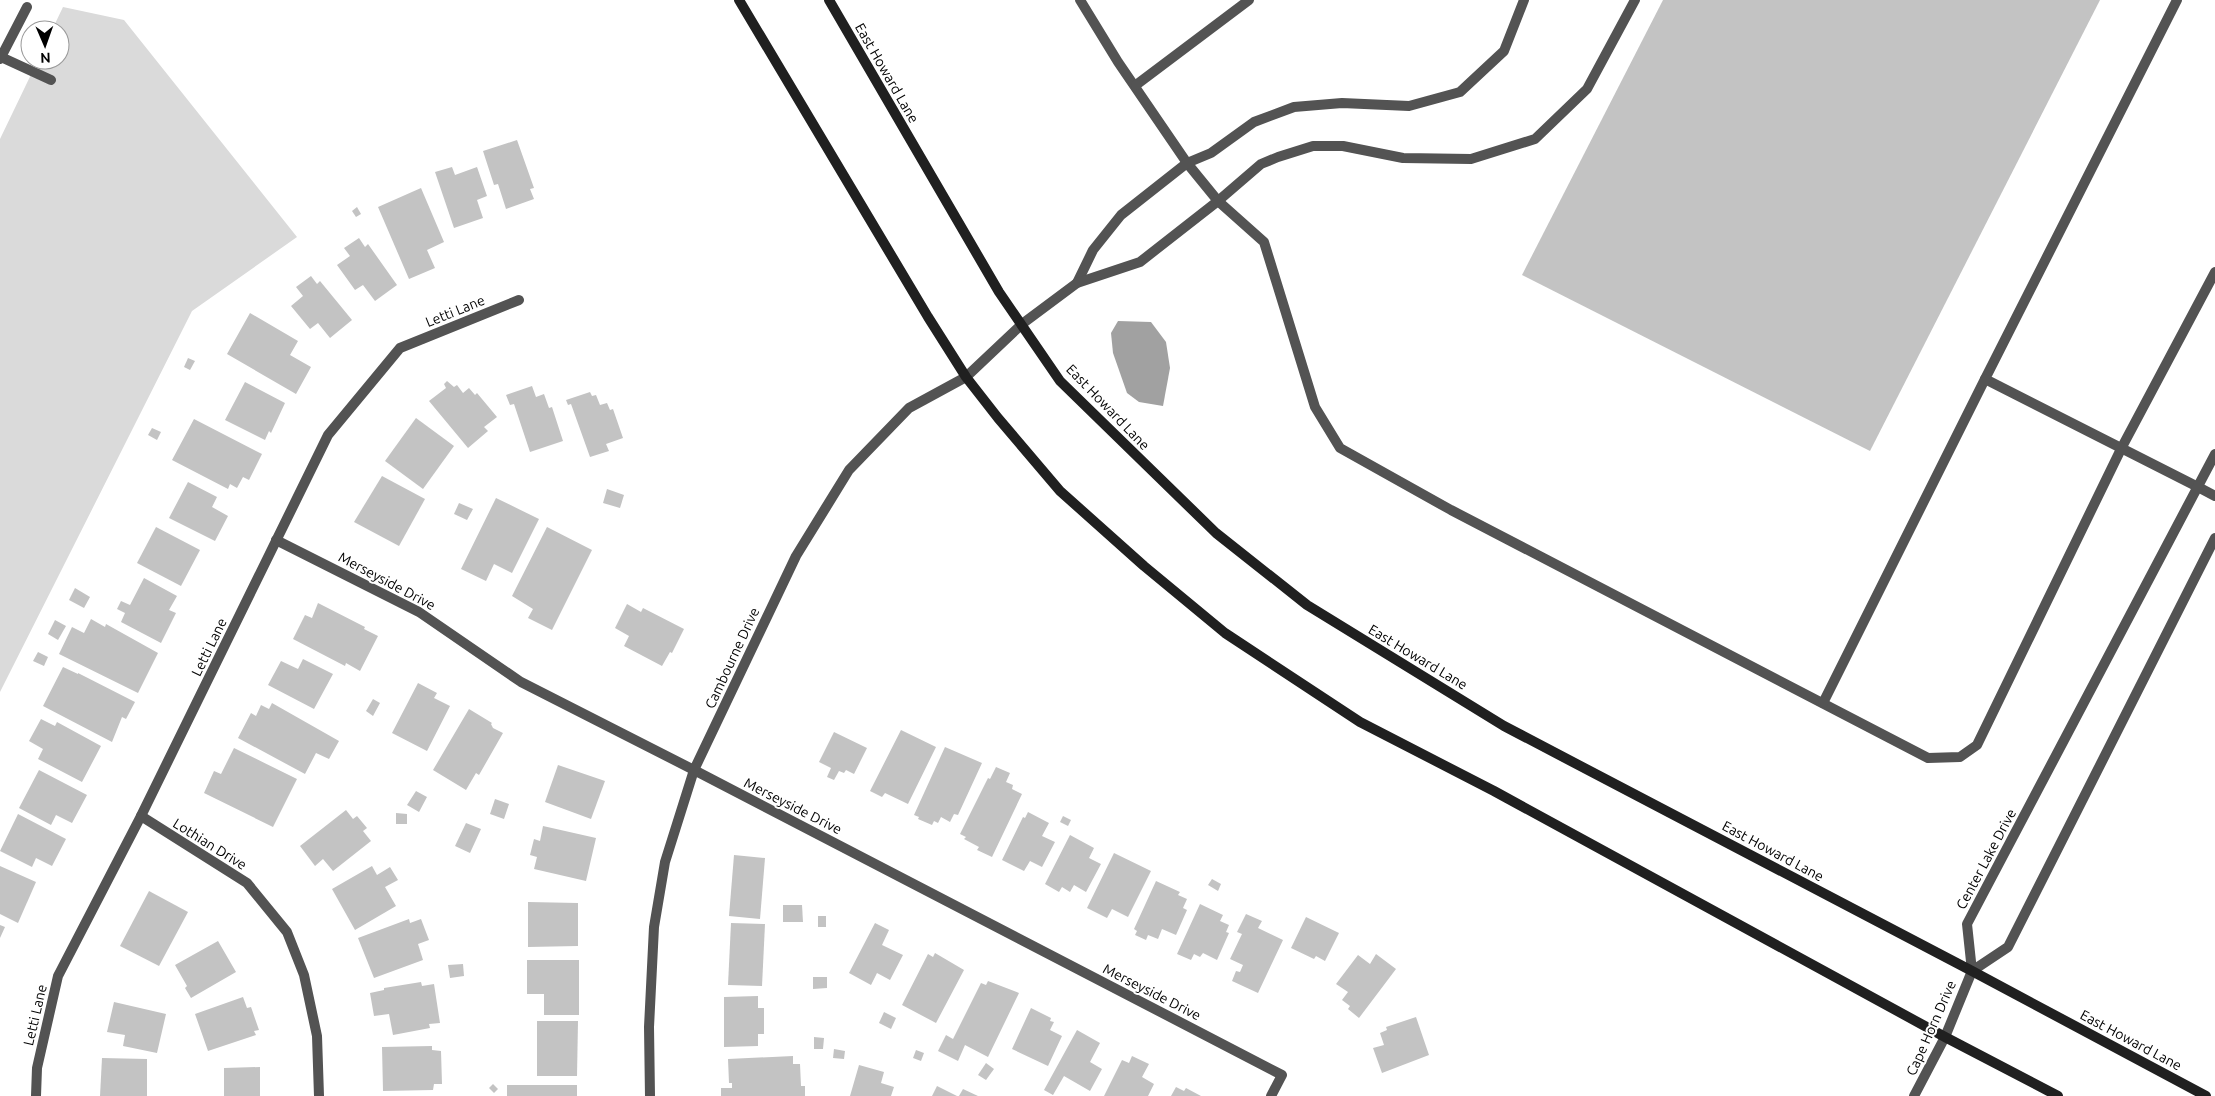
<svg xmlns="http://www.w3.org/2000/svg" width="2215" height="1096" font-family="Ubuntu,sans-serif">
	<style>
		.green { fill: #dadada }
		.water { fill: #a1a1a1 }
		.building { fill: #c3c3c3 }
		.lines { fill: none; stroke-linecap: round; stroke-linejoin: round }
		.service { stroke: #535353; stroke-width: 10 }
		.minor { stroke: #535353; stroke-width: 10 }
		.secondary { stroke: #202020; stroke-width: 10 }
		.labels { text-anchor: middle; stroke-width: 4; stroke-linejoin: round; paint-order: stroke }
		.street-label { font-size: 14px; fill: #000; stroke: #fff }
	</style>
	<rect width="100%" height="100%" fill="#fff"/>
	<!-- green -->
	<polygon class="green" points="63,7 124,20 297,237 192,311 0,692 0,139 38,60 60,60 60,30 52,30"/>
	<!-- water -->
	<polygon class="water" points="1118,321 1151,322 1166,342 1170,368 1163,406 1139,402 1127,393 1113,353 1111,333"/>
	<!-- building -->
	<g class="building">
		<polygon points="1663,0 2100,0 1870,451 1522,275"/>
		<polygon points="517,140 534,188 530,189 534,199 506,209 498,184 494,185 483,151"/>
		<polygon points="452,167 455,175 477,167 487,196 477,200 483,218 454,228 435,172"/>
		<polygon points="421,188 444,242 427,250 435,268 409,279 378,207"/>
		<polygon points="357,207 361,214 356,217 352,211"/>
		<polygon points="359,238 365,247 368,244 397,285 375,301 363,285 355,290 337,265 350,256 344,248"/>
		<polygon points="311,276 317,284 320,281 352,320 330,338 318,323 310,329 291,306 303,296 296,287"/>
		<polygon points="250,313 298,341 290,355 311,367 296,394 227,354"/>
		<polygon points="188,358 195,361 190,370 184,367"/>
		<polygon points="447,381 454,387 457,385 463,393 469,388 475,395 477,393 497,417 484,427 488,431 468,448 429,401 446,388 444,384"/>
		<polygon points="245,382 285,403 271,433 269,431 265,440 225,420"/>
		<polygon points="532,386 536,397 544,394 549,408 552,407 563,441 530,452 514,404 510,405 506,395"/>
		<polygon points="590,392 592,396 596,395 600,405 607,403 610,410 613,409 623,438 606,444 609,451 590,457 571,404 568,405 566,400"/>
		<polygon points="416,418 454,446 423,489 385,461"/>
		<polygon points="194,419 262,454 249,480 243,477 237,488 230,484 228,489 172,460"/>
		<polygon points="152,428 161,432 157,440 148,435"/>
		<polygon points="382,476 425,499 399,546 354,522"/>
		<polygon points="188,482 217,497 212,507 228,516 215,541 169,518"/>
		<polygon points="607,489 624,495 620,508 603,503"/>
		<polygon points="496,498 539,519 512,573 494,564 486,581 461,569"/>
		<polygon points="459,503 473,509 467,520 454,514"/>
		<polygon points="156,527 200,550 181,586 137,563"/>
		<polygon points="547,527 592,550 552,630 528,618 533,609 512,596"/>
		<polygon points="144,578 177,596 169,610 176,613 161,643 121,622 125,613 117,609 121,601 130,605"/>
		<polygon points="75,588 90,597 84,608 69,600"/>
		<polygon points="318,603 365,627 364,629 378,636 360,671 346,663 345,666 293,639 305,615 312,618"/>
		<polygon points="627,604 641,612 643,608 684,629 672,653 670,652 662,666 624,646 629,636 615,628"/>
		<polygon points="91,619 105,627 106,624 158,653 138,693 59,654 72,627 84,633"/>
		<polygon points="55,620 66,626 58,640 48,634"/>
		<polygon points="38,652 48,657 44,666 33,661"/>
		<polygon points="303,659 333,674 314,709 268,685 281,661 298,669"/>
		<polygon points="63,667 78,674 78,673 135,702 126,719 122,717 112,742 43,706"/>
		<polygon points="418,683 437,693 434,698 450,706 427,751 392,733"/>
		<polygon points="373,699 380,703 373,716 366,711"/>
		<polygon points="272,703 339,741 329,759 316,753 305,774 238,738 251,713 256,716 261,705 269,709"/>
		<polygon points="469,709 492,723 491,724 493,728 503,733 479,775 476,773 466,790 433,770"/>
		<polygon points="41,719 55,726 57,722 101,746 82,782 38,759 43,749 29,741"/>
		<polygon points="901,730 936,747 908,804 885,793 882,797 870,791"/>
		<polygon points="834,732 867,748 854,774 846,770 844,773 839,771 834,780 827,777 831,768 819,762"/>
		<polygon points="945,747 982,763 958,815 954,814 950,822 941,817 938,823 934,821 932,825 918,819 919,817 914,815"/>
		<polygon points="234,748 297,779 273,827 204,793 214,771 221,774"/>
		<polygon points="558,765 605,781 591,819 545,802"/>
		<polygon points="996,767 1010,773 1006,782 1013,785 1012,789 1022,794 992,857 977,850 979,847 964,839 966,837 960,834 988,778 990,779"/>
		<polygon points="39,770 87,795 72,823 56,815 51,825 19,808"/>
		<polygon points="416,791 427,797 419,812 407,805"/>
		<polygon points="495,799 509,804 504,819 490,814"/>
		<polygon points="346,810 353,819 357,816 367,828 363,831 371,841 333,871 323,859 315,866 300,846"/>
		<polygon points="1028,812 1049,823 1042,836 1055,842 1042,867 1030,861 1024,871 1002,860 1023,817 1025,818"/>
		<polygon points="396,813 407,814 407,824 396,824"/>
		<polygon points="18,814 66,839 52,866 36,858 32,867 0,851"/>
		<polygon points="1063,816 1071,820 1068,826 1060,822"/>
		<polygon points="466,823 481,829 470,853 455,846"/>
		<polygon points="543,826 596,838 586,881 534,869 537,857 530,855 534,839 540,841"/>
		<polygon points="1070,835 1094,848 1089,858 1101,864 1086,892 1074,885 1070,892 1062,887 1059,892 1045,884"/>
		<polygon points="1114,853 1151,871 1128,917 1112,909 1107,918 1087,908"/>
		<polygon points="734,855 765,858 760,919 729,916"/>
		<polygon points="0,866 36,882 18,923 0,914"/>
		<polygon points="372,866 377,875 390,867 398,880 385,887 396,906 355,930 332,889"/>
		<polygon points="1212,879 1221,884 1218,891 1208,885"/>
		<polygon points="1156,881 1180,892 1178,895 1187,899 1183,908 1187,910 1176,935 1162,929 1158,939 1148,935 1146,940 1135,935 1137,931 1134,929"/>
		<polygon points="149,891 188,912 159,966 120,946"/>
		<polygon points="528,902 578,903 578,946 528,947"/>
		<polygon points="1200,904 1223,915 1220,921 1229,925 1226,932 1229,933 1217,960 1203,953 1200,957 1194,954 1191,960 1177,954"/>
		<polygon points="783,905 802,905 803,922 783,922"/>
		<polygon points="1246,914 1262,921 1258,928 1283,940 1258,993 1232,981 1236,971 1240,972 1243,965 1230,959 1242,934 1237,932"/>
		<rect x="818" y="916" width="8" height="11"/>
		<polygon points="1306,917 1339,933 1325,961 1316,956 1314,959 1291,948"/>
		<polygon points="409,919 410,923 421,919 429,940 418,944 423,960 374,978 358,938"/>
		<polygon points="731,923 765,924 762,986 728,985"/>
		<polygon points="875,923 889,930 882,945 903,955 890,980 877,973 871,985 849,973"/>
		<polygon points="0,925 5,927 0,938"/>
		<polygon points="218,941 236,972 191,998 185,988 187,986 175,965"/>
		<polygon points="935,953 964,970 936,1023 902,1005 928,954 933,957"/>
		<polygon points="1376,954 1396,969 1359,1018 1348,1009 1350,1006 1342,1000 1348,992 1336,984 1358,955 1370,964"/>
		<polygon points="527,960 579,960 579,1015 544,1015 544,994 527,994"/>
		<polygon points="463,964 464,976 450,978 448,965"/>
		<polygon points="813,977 827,977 827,988 813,989"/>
		<polygon points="988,981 1019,993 988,1057 965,1045 958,1061 938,1051 946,1035 953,1039 981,983 986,985"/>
		<polygon points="421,982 422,986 434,984 440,1023 429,1024 430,1028 393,1035 389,1014 374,1016 370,993 384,990 384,988"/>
		<polygon points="758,996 758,1008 764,1008 764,1034 758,1034 758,1046 724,1047 724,997"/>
		<polygon points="243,997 247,1008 251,1007 259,1030 254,1031 256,1035 208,1051 195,1014"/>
		<polygon points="114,1002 166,1014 157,1053 123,1046 125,1035 107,1032"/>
		<polygon points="1031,1008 1051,1018 1050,1021 1054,1022 1050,1030 1062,1036 1048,1066 1012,1049"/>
		<polygon points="884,1012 896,1018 891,1029 879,1023"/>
		<polygon points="1416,1017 1429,1055 1382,1073 1373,1048 1384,1045 1380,1033 1387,1030 1386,1027"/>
		<polygon points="537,1021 578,1021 577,1076 537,1076"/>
		<polygon points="1077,1030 1100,1043 1090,1062 1102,1069 1090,1091 1064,1076 1053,1095 1044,1090"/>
		<polygon points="814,1037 824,1038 823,1049 814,1049"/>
		<polygon points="432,1046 432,1050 441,1051 442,1084 434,1084 433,1090 383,1091 382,1047"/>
		<polygon points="834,1049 845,1051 844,1059 833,1058"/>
		<polygon points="916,1050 924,1053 921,1061 913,1058"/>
		<polygon points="793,1056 793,1064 800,1064 801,1086 805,1086 805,1096 721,1096 721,1088 732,1088 732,1083 729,1083 728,1059"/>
		<polygon points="1132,1056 1149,1064 1142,1077 1154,1084 1148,1096 1104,1096 1122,1060 1129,1063"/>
		<polygon points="102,1058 147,1059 147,1096 100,1096"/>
		<polygon points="986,1063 994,1069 986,1080 978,1075"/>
		<polygon points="859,1065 884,1072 881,1083 894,1087 891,1096 850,1096"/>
		<polygon points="260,1067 260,1096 224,1096 224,1068"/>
		<polygon points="493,1084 498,1089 494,1093 489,1088"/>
		<rect x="507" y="1085" width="70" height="11"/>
		<polygon points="937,1086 957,1096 932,1096"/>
		<polygon points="1176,1087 1184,1091 1186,1088 1201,1096 1171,1096"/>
		<polygon points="963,1089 978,1096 959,1096"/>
	</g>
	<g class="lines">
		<!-- service -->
		<g class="service">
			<polyline points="1080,0 1118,62 1187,163 1218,201 1264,242 1315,407 1340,448 1451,510 1928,758 1960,757 1977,745 2122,447 2215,272"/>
			<polyline points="2177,0 1985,379 2198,487"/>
			<polyline points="1,57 51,80"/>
			<polyline points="0,59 27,7"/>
			<polyline points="1136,85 1249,0"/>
			<polyline points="1077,283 1093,250 1121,215 1187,163 1211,153 1254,122 1294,107 1342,103 1409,106 1460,92 1504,51 1524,0"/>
			<polyline points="1022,324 1077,283 1140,262 1218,201 1261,164 1278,157 1313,146 1343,146 1403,158 1471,159 1535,139 1587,89 1635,0"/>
			<polyline points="1823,703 1985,379"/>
		</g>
		<!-- minor -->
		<g class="minor">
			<polyline points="2198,487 2215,496"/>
			<polyline points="276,540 419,612 521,682 694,770 1282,1075 1271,1096"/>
			<polyline points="141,816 247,883 287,932 304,975 317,1036 319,1096"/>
			<polyline points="1972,971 2008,947 2215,538"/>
			<polyline points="36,1096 37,1068 58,976 141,816 328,435 400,348 519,300"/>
			<polyline points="650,1096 649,1027 654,927 665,862 694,770 796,556 849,470 909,408 966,377 1022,324"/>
			<polyline points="1914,1096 1945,1037 1972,971 1967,924 2215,454"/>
		</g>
		<!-- secondary -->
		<g class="secondary">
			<polyline points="739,0 928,317 966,377 998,418 1060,491 1144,566 1225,633 1360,722 1494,791 1945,1037 2058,1096"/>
			<polyline points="829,0 999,292 1060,381 1216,533 1307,605 1504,726 1972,971 2206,1096"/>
		</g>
	</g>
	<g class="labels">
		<!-- street labels -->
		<g class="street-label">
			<text transform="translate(887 73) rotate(60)" y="5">East Howard Lane</text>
			<text transform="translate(455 311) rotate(-22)" y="5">Letti Lane</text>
			<text transform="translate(1108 407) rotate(46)" y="5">East Howard Lane</text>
			<text transform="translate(387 581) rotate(28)" y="5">Merseyside Drive</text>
			<text transform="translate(209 647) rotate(-64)" y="5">Letti Lane</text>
			<text transform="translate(1418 657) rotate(31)" y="5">East Howard Lane</text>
			<text transform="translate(732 658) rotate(-65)" y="5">Cambourne Drive</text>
			<text transform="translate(793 806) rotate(27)" y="5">Merseyside Drive</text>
			<text transform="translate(210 844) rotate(32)" y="5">Lothian Drive</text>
			<text transform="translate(1773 851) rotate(28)" y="5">East Howard Lane</text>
			<text transform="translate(1986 859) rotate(-62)" y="5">Center Lake Drive</text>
			<text transform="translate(1152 992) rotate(27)" y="5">Merseyside Drive</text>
			<text transform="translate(35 1015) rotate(-77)" y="5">Letti Lane</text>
			<text transform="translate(1931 1028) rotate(-66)" y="5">Cape Horn Drive</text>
			<text transform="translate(2131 1040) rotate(28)" y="5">East Howard Lane</text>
		</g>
	</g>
	<!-- north arrow -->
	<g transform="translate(45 45) rotate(178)"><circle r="24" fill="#ffffff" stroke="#999999"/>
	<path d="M0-4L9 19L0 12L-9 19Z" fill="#000000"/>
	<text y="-8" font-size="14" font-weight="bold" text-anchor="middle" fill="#000000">N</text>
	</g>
</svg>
